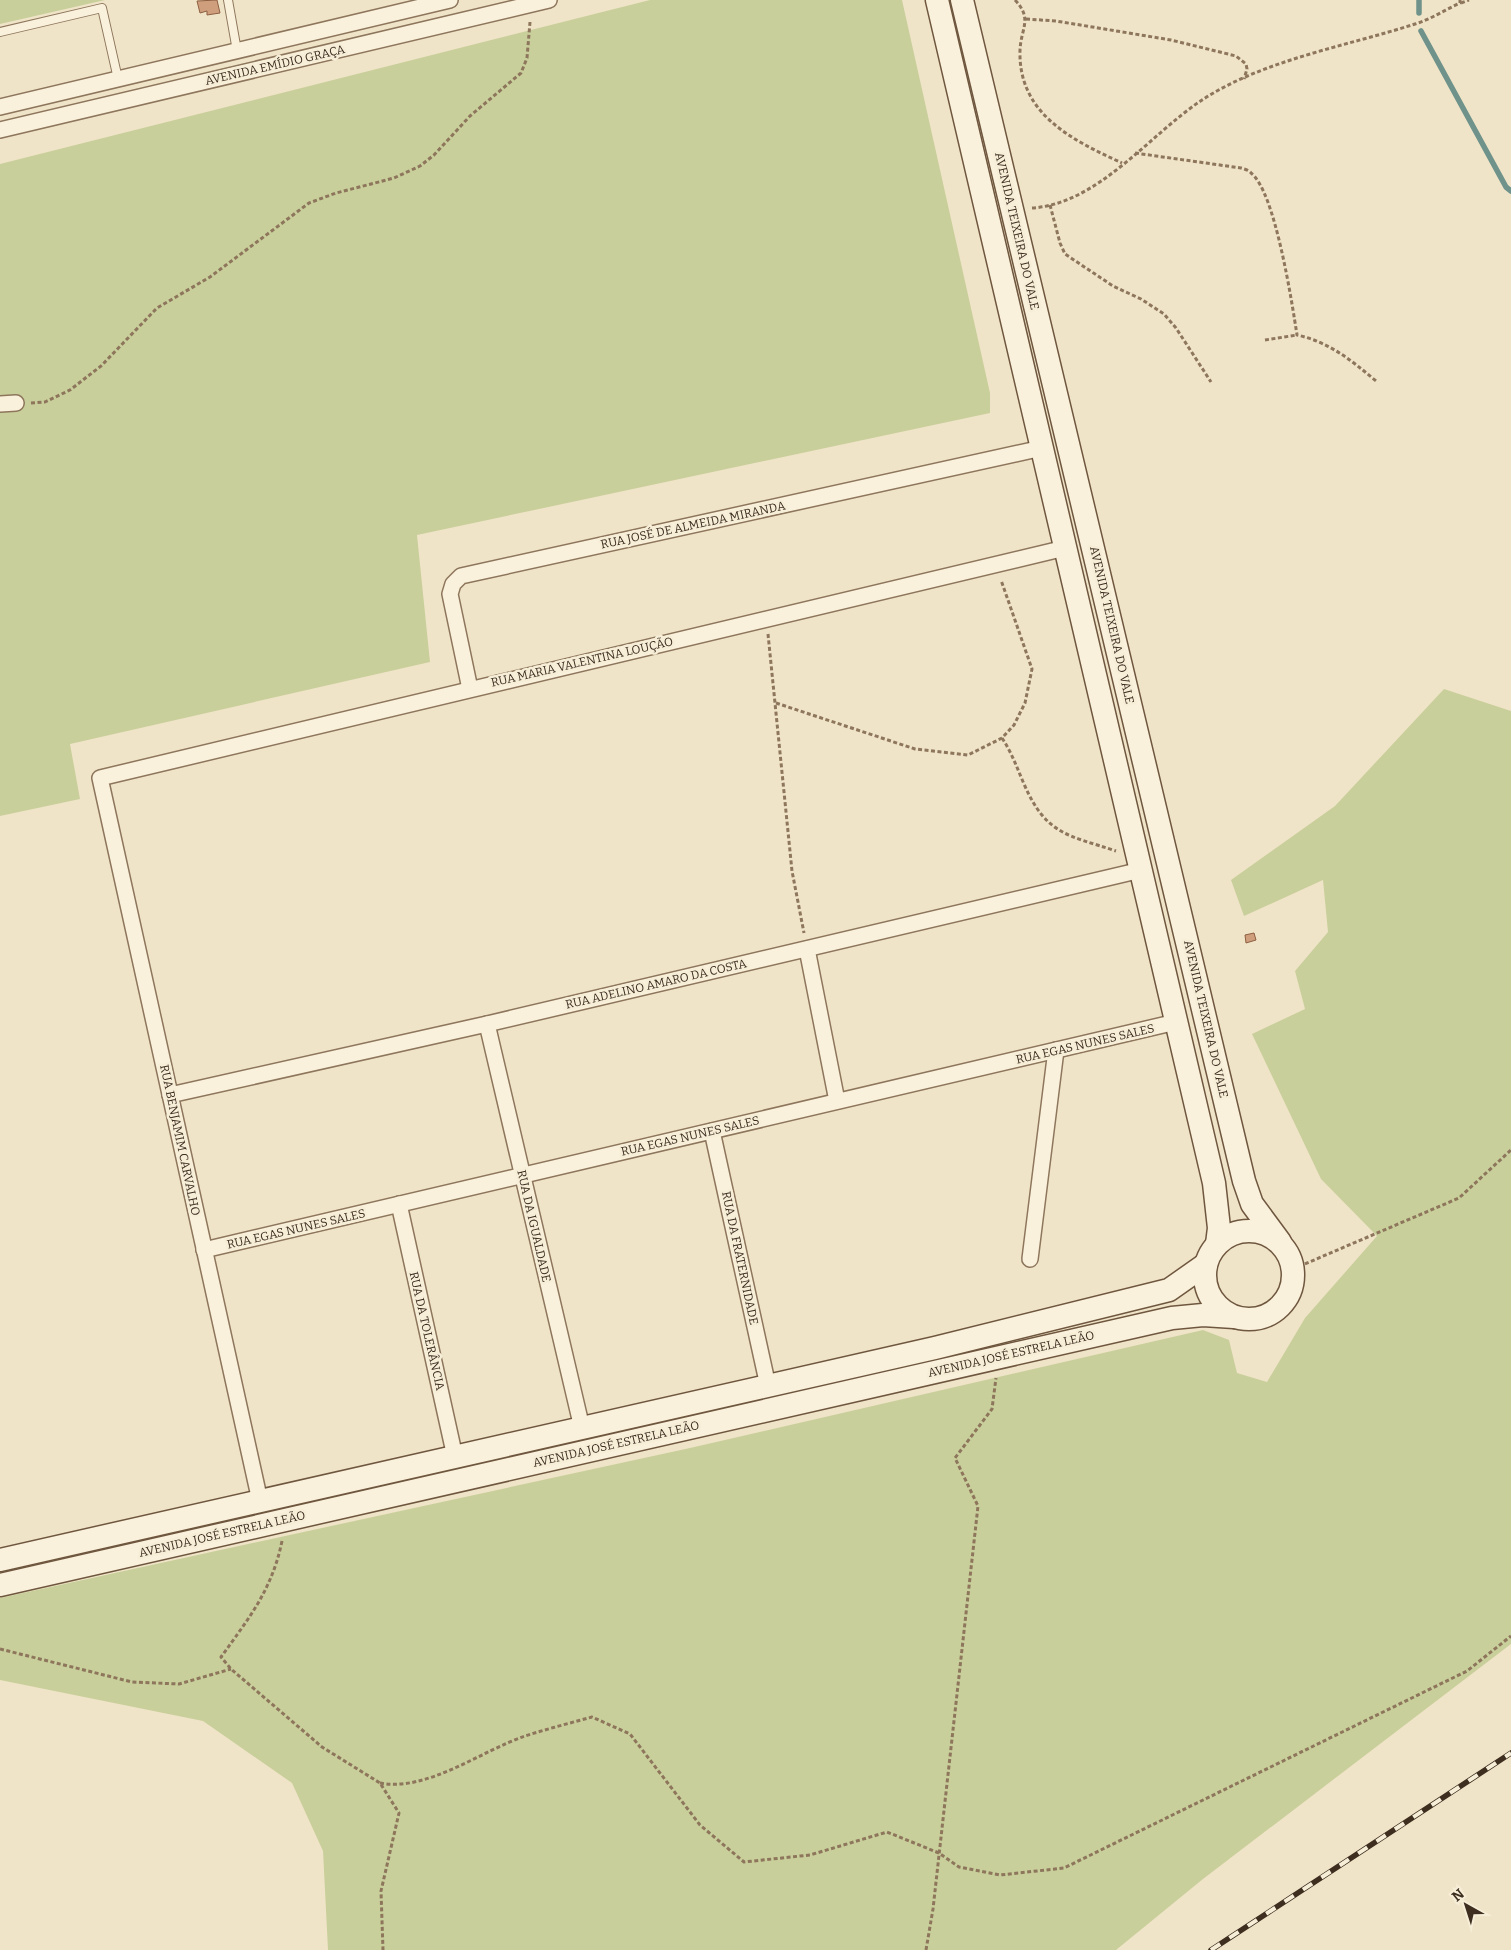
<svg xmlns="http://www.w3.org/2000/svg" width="1511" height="1950" font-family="Bitter,serif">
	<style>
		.green { fill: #c9cf9b }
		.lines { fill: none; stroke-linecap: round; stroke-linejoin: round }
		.stream { stroke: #6f938a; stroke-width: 5.5 }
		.building { fill: #cf9f7d; stroke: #8d5f41 }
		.lane-casing { stroke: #8d765c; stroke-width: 10 }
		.street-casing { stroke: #8d765c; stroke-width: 18 }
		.secondary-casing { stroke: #6f573f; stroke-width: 25 }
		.path { stroke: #8d765c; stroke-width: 3; stroke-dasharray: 4 2.5; stroke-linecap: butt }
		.lane { stroke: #faf1dc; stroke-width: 8 }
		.street { stroke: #faf1dc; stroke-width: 15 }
		.secondary { stroke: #faf1dc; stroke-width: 22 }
		.rail-casing { stroke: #3d2e20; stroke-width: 5.5 }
		.rail { stroke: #f7eed8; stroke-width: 4; stroke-dasharray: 11; stroke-linecap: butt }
		.labels { text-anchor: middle; stroke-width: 5; stroke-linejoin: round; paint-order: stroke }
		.street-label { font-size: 12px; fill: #3d2e20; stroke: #f7eed8 }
	</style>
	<rect width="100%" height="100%" fill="#f0e4c8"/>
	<!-- green -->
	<g class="green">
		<polygon points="0,0 105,0 0,24"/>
		<polygon points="650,0 902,0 990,393 990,413 417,535 430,662 70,744 80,799 0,816 0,164"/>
		<polygon points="1444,689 1511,711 1511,1644 1203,1879 1116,1950 328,1950 323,1851 292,1783 203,1721 0,1680 0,1598 690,1448 1203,1330 1229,1340 1237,1373 1267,1382 1305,1318 1377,1236 1321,1179 1252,1034 1305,1009 1295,971 1328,932 1323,880 1244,916 1231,880 1335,806"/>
	</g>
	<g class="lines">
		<!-- stream -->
		<g class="stream">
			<polyline points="1419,0 1419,13"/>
			<polyline points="1421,31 1506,187 1511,191"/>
		</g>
	</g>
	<!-- building -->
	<g class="building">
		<polygon points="217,0 220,13 207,15 207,11 200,13 197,1"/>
		<polygon points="1254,933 1256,940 1246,943 1245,935"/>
	</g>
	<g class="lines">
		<defs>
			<g id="lane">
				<polyline points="228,0 237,51"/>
				<polyline points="0,32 102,8 118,79"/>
			</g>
			<g id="street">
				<polyline points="0,107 450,0"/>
				<polyline points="0,130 549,0"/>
				<polyline points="0,404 16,403"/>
				<polyline points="470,689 450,594 453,584 461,576 1042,448"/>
				<polyline points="807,949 837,1101"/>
				<polyline points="487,1024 582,1428"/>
				<polyline points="170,1095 487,1024 1141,870"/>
				<polyline points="712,1131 768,1386"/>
				<polyline points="399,1204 455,1457"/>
				<polyline points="204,1250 1176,1022"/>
				<polyline points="1030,1259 1056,1050"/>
				<polyline points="260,1501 100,778 1065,548"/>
			</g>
			<g id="secondary">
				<polyline points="937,0 1214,1183 1219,1228 1217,1244"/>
				<polyline points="962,0 1244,1181 1252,1204 1280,1242"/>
				<circle cx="1249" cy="1275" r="44"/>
				<polyline points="0,1560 935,1348 1169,1290 1206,1264"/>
				<polyline points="0,1585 1172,1318 1203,1315 1234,1317"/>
			</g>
		</defs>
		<!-- lane casing -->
		<use href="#lane" class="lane-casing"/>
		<!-- street casing -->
		<use href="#street" class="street-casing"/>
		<!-- secondary casing -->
		<use href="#secondary" class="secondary-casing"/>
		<!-- path -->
		<g class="path">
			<path d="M 1015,0 C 1033,19 1021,28 1020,50 C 1018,114 1072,140 1122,163"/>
			<polyline points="1461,3 1469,0"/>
			<polyline points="1026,19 1056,21 1171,40 1236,56 1246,64 1247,69 1244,79"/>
			<path d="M 1135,153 L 1241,168 C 1244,169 1249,170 1251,173 C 1275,191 1292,303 1297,335 C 1329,342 1351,360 1376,381"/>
			<polyline points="1050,205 1060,243 1065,254 1113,286 1141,299 1164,314 1176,328 1211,382"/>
			<path d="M 1032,208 C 1098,204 1149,135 1202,100 C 1263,60 1347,46 1415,24 C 1431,19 1445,10 1460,3 L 1460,0"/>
			<polyline points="1265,340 1297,335"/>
			<polyline points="31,403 45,402 70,390 101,366 157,308 210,277 309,203 336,193 394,178 420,166 434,155 470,116 521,73 527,58 530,22"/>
			<polyline points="768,634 792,871 804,933"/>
			<polyline points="776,703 915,749 968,755 1002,738 1014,725 1025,703 1032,669 1001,580"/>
			<path d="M 1002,738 C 1012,753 1017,768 1024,784 C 1046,835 1068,835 1116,851"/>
			<polyline points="1293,1269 1459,1198 1511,1150"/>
			<path d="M 282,1541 C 272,1590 249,1618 221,1657 L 231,1669 L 322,1747 L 380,1783 L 399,1813 L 381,1891 L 383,1950"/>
			<polyline points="0,1649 132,1682 179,1684 231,1669"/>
			<path d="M 380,1783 C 427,1792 481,1751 525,1736 C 547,1729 570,1723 592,1717 L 630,1734 L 700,1825 L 744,1862 L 810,1855 L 887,1832 L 939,1853 L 959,1867 L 1000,1875 L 1064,1868 L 1467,1671 L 1511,1636"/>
			<polyline points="926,1950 933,1909 978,1506 955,1458 992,1409 996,1378"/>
		</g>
		<!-- lane -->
		<use href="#lane" class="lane"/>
		<!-- street -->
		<use href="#street" class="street"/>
		<!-- secondary -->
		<use href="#secondary" class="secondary"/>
		<defs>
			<polyline id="rail" points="1211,1950 1511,1753"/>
		</defs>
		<!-- rail casing -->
		<use href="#rail" class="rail-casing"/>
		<!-- rail -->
		<use href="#rail" class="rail"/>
	</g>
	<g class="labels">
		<!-- street labels -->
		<g class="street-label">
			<text transform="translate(275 65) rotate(-13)" y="4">AVENIDA EMÍDIO GRAÇA</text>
			<text transform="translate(1017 231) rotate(77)" y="4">AVENIDA TEIXEIRA DO VALE</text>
			<text transform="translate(693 525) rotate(-12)" y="4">RUA JOSÉ DE ALMEIDA MIRANDA</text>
			<text transform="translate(1112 625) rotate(77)" y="4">AVENIDA TEIXEIRA DO VALE</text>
			<text transform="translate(582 662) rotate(-13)" y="4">RUA MARIA VALENTINA LOUÇÃO</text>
			<text transform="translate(656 984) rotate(-13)" y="4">RUA ADELINO AMARO DA COSTA</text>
			<text transform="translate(1206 1019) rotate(77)" y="4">AVENIDA TEIXEIRA DO VALE</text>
			<text transform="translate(1085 1044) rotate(-13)" y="4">RUA EGAS NUNES SALES</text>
			<text transform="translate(690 1136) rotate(-13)" y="4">RUA EGAS NUNES SALES</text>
			<text transform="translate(180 1140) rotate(78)" y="4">RUA BENJAMIM CARVALHO</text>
			<text transform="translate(534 1226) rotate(77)" y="4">RUA DA IGUALDADE</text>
			<text transform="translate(296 1229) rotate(-13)" y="4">RUA EGAS NUNES SALES</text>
			<text transform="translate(740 1258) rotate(78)" y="4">RUA DA FRATERNIDADE</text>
			<text transform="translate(427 1331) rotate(77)" y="4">RUA DA TOLERÂNCIA</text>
			<text transform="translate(1011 1354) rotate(-13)" y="4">AVENIDA JOSÉ ESTRELA LEÃO</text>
			<text transform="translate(616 1444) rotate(-13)" y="4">AVENIDA JOSÉ ESTRELA LEÃO</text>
			<text transform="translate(222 1534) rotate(-13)" y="4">AVENIDA JOSÉ ESTRELA LEÃO</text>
		</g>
	</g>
	<!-- north arrow -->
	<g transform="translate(1466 1905) rotate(321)" stroke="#f7eed8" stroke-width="4" paint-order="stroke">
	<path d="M0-4L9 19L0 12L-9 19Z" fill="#3d2e20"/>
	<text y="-8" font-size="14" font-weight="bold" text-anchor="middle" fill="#3d2e20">N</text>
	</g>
</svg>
